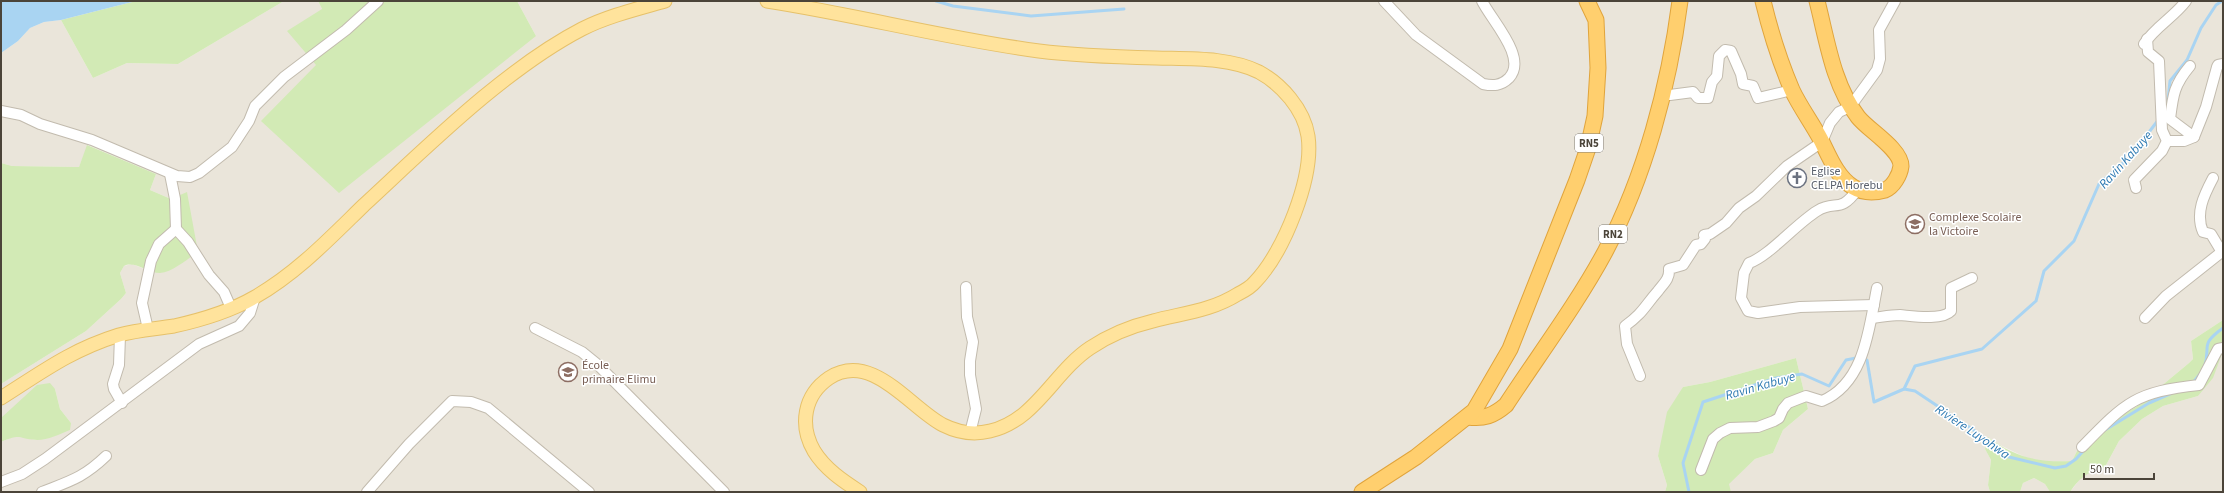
<svg xmlns="http://www.w3.org/2000/svg" width="2224" height="493" font-family="'Source Sans 3',sans-serif">
	<style>
		.residential { fill: #eae5da }
		.green { fill: #d2eab5 }
		.water { fill: #a9d4f2 }
		.lines { fill: none; stroke-linecap: round; stroke-linejoin: round }
		.stream { stroke: #a9d4f2; stroke-width: 3 }
		.minor-casing { stroke: #c2bbae; stroke-width: 12 }
		.major-casing { stroke: #e6c16a; stroke-width: 15 }
		.highway-casing { stroke: #e0a43c; stroke-width: 17 }
		.minor { stroke: #fff; stroke-width: 10 }
		.major { stroke: #ffe39c; stroke-width: 13 }
		.highway { stroke: #ffcf6e; stroke-width: 15 }
		.labels { text-anchor: middle; stroke-width: 3; stroke-linejoin: round; paint-order: stroke }
		.shield { fill: #fff; stroke: #817c74; stroke-width: 1 }
		.shield-label { font-size: 11px; font-weight: bold; fill: #4b4439 }
		.worship-label { font-size: 12px; fill: #5b616d; stroke: #fff; text-anchor: start }
		.education-label { font-size: 12px; fill: #785e54; stroke: #fff; text-anchor: start }
		.water-label { font-size: 13px; font-style: italic; fill: #2e7ab2; stroke: #fff }
	</style>
	<rect width="100%" height="100%" fill="#f6f3ec"/>
	<!-- residential -->
	<g class="residential">
		<polygon points="284,1 318,1 322,9 536,36 517,1 2223,1 2223,320 2191,341 2193,359 2189,363 2136,407 2089,432 2082,441 2072,461 2049,462 2027,458 1998,444 1988,437 1985,449 1991,460 1988,485 1990,492 1731,492 1728,484 1755,459 1773,453 1783,430 1808,409 1796,358 1710,382 1683,387 1658,456 1667,485 1665,492 1,492 1,442 17,435 36,440 71,423 60,409 55,389 1,418 1,384 86,331 121,299 126,293 120,273 124,266 132,264 152,272 187,193 171,199 150,190 156,174 88,145 79,167 12,166 1,163 1,53 18,41 30,28 44,22 61,20 93,78 127,63 178,64"/>
		<polygon points="2223,351 2223,492 2070,492 2080,479 2089,472 2105,467 2119,441 2142,419 2163,406 2198,396"/>
		<polygon points="2034,478 2045,484 2050,492 2020,492 2023,483"/>
	</g>
	<!-- green -->
	<g class="green">
		<polygon points="136,1 284,1 178,64 127,63 93,78 61,20"/>
		<polygon points="318,1 517,1 536,36 339,193 261,121 316,65 287,31 322,9"/>
		<path d="M 87,145 L 156,174 L 150,190 L 171,199 L 187,192 L 198,252 C 187,259 173,272 160,273 C 148,273 134,260 124,266 L 120,273 L 126,293 L 121,299 L 86,331 L 1,384 L 1,163 L 12,166 L 79,167 Z"/>
		<path d="M 2223,320 L 2223,351 L 2213,378 L 2198,396 L 2163,406 L 2142,419 L 2119,441 L 2105,467 C 2087,473 2081,476 2070,492 L 2050,492 L 2045,484 L 2034,478 L 2023,483 L 2020,492 L 1990,492 L 1988,485 L 1991,460 L 1985,449 L 1988,437 C 2014,457 2039,463 2072,461 L 2082,441 L 2089,432 L 2136,407 L 2189,363 L 2193,359 L 2191,341 Z"/>
		<polygon points="1796,358 1808,409 1783,430 1773,453 1755,459 1729,484 1731,492 1665,492 1667,485 1658,456 1667,412 1683,387 1710,382"/>
		<path d="M 50,383 L 55,389 L 60,409 L 71,423 L 70,430 C 60,434 48,440 37,440 C 16,439 23,433 1,442 L 1,418 L 37,385 Z"/>
	</g>
	<!-- water -->
	<polygon class="water" points="1,1 136,1 61,20 44,22 30,28 18,41 1,53"/>
	<g class="lines">
		<!-- stream -->
		<g class="stream">
			<polyline points="936,1 953,6 1031,16 1124,9"/>
			<polyline points="2168,101 2170,81 2187,60 2201,28 2216,5 2222,1"/>
			<path d="M 2193,383 C 2196,378 2202,373 2204,368 C 2212,346 2198,346 2223,328"/>
			<polyline points="1904,389 1915,391 1972,429 2009,457 2055,468 2066,466 2076,459 2085,449"/>
			<polyline points="2105,430 2149,403 2172,393"/>
			<polyline points="1689,492 1683,463 1703,402 1776,378 1802,374 1829,386 1846,360 1861,357 1867,360 1874,402 1904,389 1915,366 1982,349 2036,301 2044,271 2074,241 2099,184 2130,157 2159,119"/>
		</g>
		<defs>
			<g id="minor">
				<path d="M 1384,1 L 1416,35 L 1483,84 C 1493,86 1501,86 1509,78 C 1528,58 1492,21 1482,1"/>
				<path d="M 2144,44 C 2155,27 2174,17 2186,1"/>
				<path d="M 2190,66 C 2174,85 2173,95 2170,119 L 2194,137"/>
				<polyline points="1662,92 1670,95 1693,92 1698,98 1708,98 1712,82 1717,76 1719,56 1725,50 1731,51 1741,74 1743,84 1753,86 1758,98 1792,90"/>
				<polyline points="1,111 21,115 40,124 92,140 177,176 190,177 199,173 232,147 249,121 255,106 284,77 346,30 378,1"/>
				<polyline points="2167,141 2184,141 2194,137 2206,107 2217,67 2218,65 2223,64"/>
				<polyline points="170,174 175,199 176,229 188,242 209,275 224,292 231,308"/>
				<path d="M 2213,178 C 2204,195 2195,213 2203,232 L 2211,234 L 2220,249 L 2223,250"/>
				<polyline points="2136,188 2134,180 2162,151 2167,141 2162,130 2159,61 2148,52 2147,39"/>
				<path d="M 1858,189 C 1839,215 1836,199 1817,211 C 1796,224 1769,256 1749,263 L 1744,273 L 1741,298 L 1748,311 L 1758,313 L 1800,307 L 1874,305"/>
				<polyline points="966,287 967,317 973,342 970,361 970,375 976,409 970,433"/>
				<path d="M 1872,318 C 1881,317 1891,315 1900,315 C 1912,316 1942,321 1951,311 L 1951,288 L 1972,278"/>
				<polyline points="2145,318 2166,296 2223,251"/>
				<polyline points="535,328 582,352 598,365 724,492"/>
				<polyline points="148,329 142,303 151,261 159,244 176,229"/>
				<polyline points="120,335 119,365 113,384 114,389 122,403"/>
				<path d="M 1640,376 L 1627,344 L 1625,326 C 1643,313 1644,307 1658,291 C 1663,284 1670,279 1669,269 L 1683,265 L 1696,245 L 1701,244 L 1705,239 L 1704,235 L 1710,234 L 1726,223 L 1739,208 L 1756,196 L 1787,166 L 1822,142 L 1830,123 L 1839,112 L 1850,107 L 1877,70 L 1880,59 L 1879,30 L 1895,1"/>
				<path d="M 2082,447 C 2126,402 2135,392 2199,385 L 2218,349 L 2223,348"/>
				<path d="M 1701,470 L 1713,439 L 1720,433 L 1730,428 L 1758,427 L 1774,421 L 1779,418 L 1783,409 L 1788,403 L 1806,396 L 1822,401 C 1865,383 1869,328 1877,288"/>
				<polyline points="1,482 22,474 45,459 199,344 239,326 250,313 255,297"/>
				<path d="M 42,492 C 70,481 83,478 106,456"/>
				<polyline points="367,492 409,444 452,401 471,402 488,408 589,492"/>
			</g>
			<g id="major">
				<path d="M 767,1 C 858,15 948,39 1039,51 C 1078,56 1117,57 1156,58 C 1189,59 1229,57 1259,72 C 1281,84 1304,109 1308,136 C 1314,177 1284,252 1255,282 C 1251,287 1244,291 1238,294 C 1211,311 1183,313 1153,321 C 1132,326 1108,336 1090,348 C 1054,372 1035,421 990,431 C 974,435 957,432 943,425 C 910,408 872,350 829,378 C 804,395 799,425 814,451 C 825,469 843,481 860,492"/>
				<path d="M 1,398 C 42,372 71,350 119,335 C 137,330 155,329 174,326 C 201,320 231,311 255,297 C 297,273 330,238 364,205 C 428,146 505,69 582,29 C 608,16 637,9 665,1"/>
			</g>
			<g id="highway">
				<path d="M 1763,1 C 1770,30 1780,62 1792,90 C 1800,107 1812,123 1821,140 C 1829,156 1837,177 1853,187 C 1863,193 1874,193 1885,190 C 1893,187 1900,175 1901,166 C 1901,149 1868,130 1858,117 C 1833,85 1827,40 1817,1"/>
				<path d="M 1468,417 C 1484,419 1493,416 1506,405 C 1538,356 1577,304 1605,252 C 1645,176 1669,86 1680,1"/>
				<polyline points="1362,492 1416,457 1474,411 1510,349 1577,180 1588,148 1595,116 1598,68 1596,20 1587,1"/>
			</g>
		</defs>
		<!-- minor casing -->
		<use href="#minor" class="minor-casing"/>
		<!-- major casing -->
		<use href="#major" class="major-casing"/>
		<!-- highway casing -->
		<use href="#highway" class="highway-casing"/>
		<!-- minor -->
		<use href="#minor" class="minor"/>
		<!-- major -->
		<use href="#major" class="major"/>
		<!-- highway -->
		<use href="#highway" class="highway"/>
	</g>
	<!-- icons -->
	<defs>
		<symbol id="church-ring" viewBox="-11 -11 22 22"><circle r="9.5" fill="#fff" stroke="#6b7280" stroke-width="1.5"/><path d="M-1.2-6h2.4v3.5h3.3v2.4h-3.3V6h-2.4V-.1h-3.3v-2.4h3.3Z" fill="#6b7280"/></symbol>
		<symbol id="school-ring" viewBox="-11 -11 22 22"><circle r="9.5" fill="#fff" stroke="#8d6e63" stroke-width="1.5"/><path d="M0-5L7-2L0 1L-7-2ZM-4 1L0 2.5L4 1V4Q0 6-4 4Z" fill="#8d6e63"/></symbol>
	</defs>
	<g fill-rule="evenodd">
		<use href="#church-ring" x="1786" y="167" width="22" height="22"/>
		<use href="#school-ring" x="1904" y="213" width="22" height="22"/>
		<use href="#school-ring" x="557" y="361" width="22" height="22"/>
	</g>
	<g class="labels">
		<!-- shield labels -->
		<g class="shield">
			<rect x="1575" y="134" width="28" height="18" rx="3"/>
			<rect x="1599" y="225" width="28" height="18" rx="3"/>
		</g>
		<g class="shield-label">
			<text x="1589" y="147">RN5</text>
			<text x="1613" y="238">RN2</text>
		</g>
		<!-- worship labels -->
		<g class="worship-label">
			<text x="1811" y="175">Eglise<tspan x="1811" dy="14">CELPA Horebu</tspan></text>
		</g>
		<!-- education labels -->
		<g class="education-label">
			<text x="1929" y="221">Complexe Scolaire<tspan x="1929" dy="14">la Victoire</tspan></text>
			<text x="582" y="369">École<tspan x="582" dy="14">primaire Elimu</tspan></text>
		</g>
		<!-- water labels -->
		<g class="water-label">
			<text transform="translate(2125 159) rotate(-48)" y="5">Ravin Kabuye</text>
			<text transform="translate(1760 385) rotate(-16)" y="5">Ravin Kabuye</text>
			<text transform="translate(1973 431) rotate(34)" y="5">Riviere Luyohwa</text>
		</g>
	</g>
	<!-- border -->
	<rect width="2224" height="493" fill="none" stroke="#4b4439" stroke-width="4"/>
	<!-- scale -->
	<path d="M2084 473v6h70v-6" fill="none" stroke="#4b4439" stroke-width="2"/>
	<text x="2090" y="473" font-size="12" fill="#4b4439" stroke="#ffffff" stroke-width="3" paint-order="stroke">50 m</text>
</svg>
